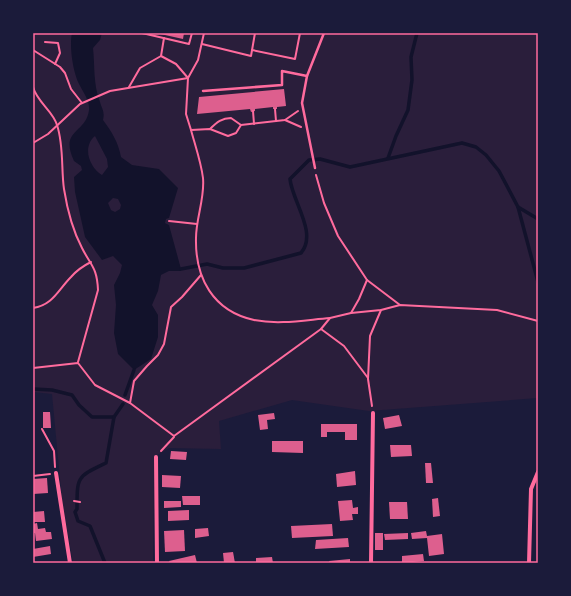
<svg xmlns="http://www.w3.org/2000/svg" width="571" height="596" font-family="Mulish,sans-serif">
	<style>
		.green { fill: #2a1e3b }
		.water { fill: #12122b; fill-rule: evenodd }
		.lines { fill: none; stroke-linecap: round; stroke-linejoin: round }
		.stream { stroke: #12122b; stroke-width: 3.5 }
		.building { fill: #dd5f8e }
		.path { stroke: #ff6b9d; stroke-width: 2 }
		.service { stroke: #ff6b9d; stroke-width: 2.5 }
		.minor { stroke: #ff6b9d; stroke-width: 4 }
		.neatline { fill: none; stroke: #ff6b9d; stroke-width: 1.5 }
	</style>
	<rect width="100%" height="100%" fill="#1b1b3a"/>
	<!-- green -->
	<polygon class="green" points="33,33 538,33 538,398 369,411 292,400 219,421 221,449 169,448 154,457 153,563 73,563 62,500 52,394 33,392"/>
	<!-- water -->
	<path class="water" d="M 72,33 L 102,33 L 100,40 L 93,48 C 95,66 93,84 100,102 C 102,109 105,112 103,120 C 112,132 118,142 121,157 L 132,165 L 159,169 L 178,188 L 169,218 L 166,219 L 165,223 L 169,225 L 181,269 L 181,271 L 169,271 L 161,275 L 158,291 L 152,305 L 158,315 L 158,337 L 151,359 L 134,370 L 118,354 L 114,333 L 116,305 L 114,285 L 120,273 L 122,265 L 113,256 L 102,260 L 85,237 L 75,192 L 74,177 L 82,170 L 81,166 L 74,161 C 59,129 86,134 89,110 C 90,101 83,92 79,84 C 73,72 69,46 72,33 ZM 95,136 L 107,159 L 108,167 L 102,175 C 89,167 82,147 95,136 ZM 113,198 L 118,199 L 121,205 L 120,209 L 115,212 L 111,210 L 108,203 Z"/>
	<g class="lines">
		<!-- stream -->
		<g class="stream">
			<polyline points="388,158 396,136 408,110 412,80 411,57 417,33"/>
			<polyline points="518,207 538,282"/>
			<path d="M 181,269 L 207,264 L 223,268 L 244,268 L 301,253 C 318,233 292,201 290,179 L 309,160 L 320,159 L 350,167 L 462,143 L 476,147 L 486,155 L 499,171 L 518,207 L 538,219"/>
			<polyline points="33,389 52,390 72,395 79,405 92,417 114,417"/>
			<polyline points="125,395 134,370"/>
			<path d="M 105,563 L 90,526 L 78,521 L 75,512 L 77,509 C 77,476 77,477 106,463 L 114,417 L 123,404"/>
		</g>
	</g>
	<!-- building -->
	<g class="building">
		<polygon points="156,33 184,33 183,39"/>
		<polygon points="284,89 286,106 277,107 277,109 273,109 273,107 255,109 255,111 251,112 250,109 197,114 199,97"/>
		<polygon points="43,412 50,412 51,428 43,428"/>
		<polygon points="274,413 275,419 267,420 268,429 260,430 258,415"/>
		<polygon points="399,415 402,426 385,429 383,418"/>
		<polygon points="321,424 357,424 357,440 345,440 345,432 327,432 327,437 321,437"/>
		<polygon points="272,441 303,441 303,453 272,452"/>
		<polygon points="390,445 411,445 412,456 391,457"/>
		<polygon points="171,451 187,452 186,460 170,459"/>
		<polygon points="425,463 431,463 433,483 426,483"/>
		<polygon points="355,471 356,485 337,487 336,474"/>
		<polygon points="162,475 181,476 180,488 162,487"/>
		<polygon points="47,478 48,493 33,494 33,479"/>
		<polygon points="182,496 200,496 200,505 183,505"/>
		<polygon points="438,498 440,516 433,517 432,499"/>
		<polygon points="352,500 353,508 358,507 358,514 352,514 353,520 340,521 338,501"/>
		<polygon points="164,501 181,501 181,507 164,508"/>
		<polygon points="389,502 407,502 408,519 390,519"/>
		<polygon points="189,510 189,520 168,521 168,511"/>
		<polygon points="44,511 45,522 33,522 33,512"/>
		<polygon points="37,523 38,529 45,528 46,532 51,532 52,539 36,541 35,533 33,533 33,524"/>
		<polygon points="332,524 333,536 292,538 291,526"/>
		<polygon points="208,528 209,536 195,538 195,529"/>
		<polygon points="184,530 185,551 165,552 164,531"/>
		<polygon points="426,531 427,536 442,534 444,554 429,556 427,538 412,539 411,533"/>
		<rect x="375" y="533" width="8" height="17"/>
		<polygon points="408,533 408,539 385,540 384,534"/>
		<polygon points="348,538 349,547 315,549 316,540"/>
		<polygon points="50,546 51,554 33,557 33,549"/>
		<polygon points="233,552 235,563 224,563 223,553"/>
		<polygon points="423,554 424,561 402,563 402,556"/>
		<polygon points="195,555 197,563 170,563 169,561"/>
		<polygon points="272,557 273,563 254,563 256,562 256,558"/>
		<polygon points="350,559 350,563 330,563 329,561"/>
	</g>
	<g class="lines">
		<!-- path -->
		<g class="path">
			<polyline points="142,33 189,44 192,33"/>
			<polyline points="204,33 198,60 188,78 186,114 191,130 210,129 228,136 236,133 241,125 285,120 298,111"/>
			<polyline points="33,35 34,33"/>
			<polyline points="45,42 58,43 60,53 55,64"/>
			<polyline points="202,44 251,56 255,33"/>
			<polyline points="33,50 60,67 65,73 71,89 82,103"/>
			<polyline points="252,50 295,59 300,33"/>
			<polyline points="161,56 164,38"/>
			<path d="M 33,87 C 37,102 53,111 57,125 C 64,146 61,169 64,189 C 67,208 73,231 82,248 C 91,266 97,267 98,290 L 78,362"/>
			<polyline points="129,87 140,68 161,56 176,64 188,78"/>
			<polyline points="275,109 276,121"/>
			<polyline points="253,111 254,124"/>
			<polyline points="285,120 301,127"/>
			<path d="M 210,129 C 217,122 222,118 231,118 L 241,125"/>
			<path d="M 191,130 C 195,145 201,162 203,178 C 205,198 196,218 196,238 C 195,278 213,311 254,320 C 279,325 305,320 330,318"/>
			<polyline points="33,143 48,134 80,104 110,91 188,78"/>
			<polyline points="316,175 324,203 338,236 367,280 400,305"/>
			<polyline points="169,221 197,224"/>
			<path d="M 33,308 C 53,305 58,290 71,277 C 77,270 83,266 91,262"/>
			<polyline points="351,313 359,299 367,280"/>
			<polyline points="321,329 344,346 368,378"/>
			<polyline points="33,368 78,363 95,385 130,403 174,436 321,329 330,318 351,313 381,310 400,305 497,310 538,321"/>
			<polyline points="130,403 134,381 147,366 158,355 164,344 171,307 182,297 201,275"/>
			<polyline points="372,406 368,379 370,336 381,310"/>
			<polyline points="42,429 54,451 55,467"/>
			<polyline points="161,451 174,437"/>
			<polyline points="33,476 50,474"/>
			<polyline points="74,501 80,502"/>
		</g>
		<!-- service -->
		<g class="service">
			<polyline points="203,91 282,85 282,71 307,76"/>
			<polyline points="315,168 302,103 307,76 324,33"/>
		</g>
		<!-- minor -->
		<g class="minor">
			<polyline points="156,457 157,563"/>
			<polyline points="56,473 70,563"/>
			<polyline points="371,563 373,413"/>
			<polyline points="529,563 531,489 538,472"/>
		</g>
	</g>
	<!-- border -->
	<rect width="571" height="596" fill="none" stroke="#1b1b3a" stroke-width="68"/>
	<rect x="34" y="34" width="503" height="528" class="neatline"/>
</svg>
